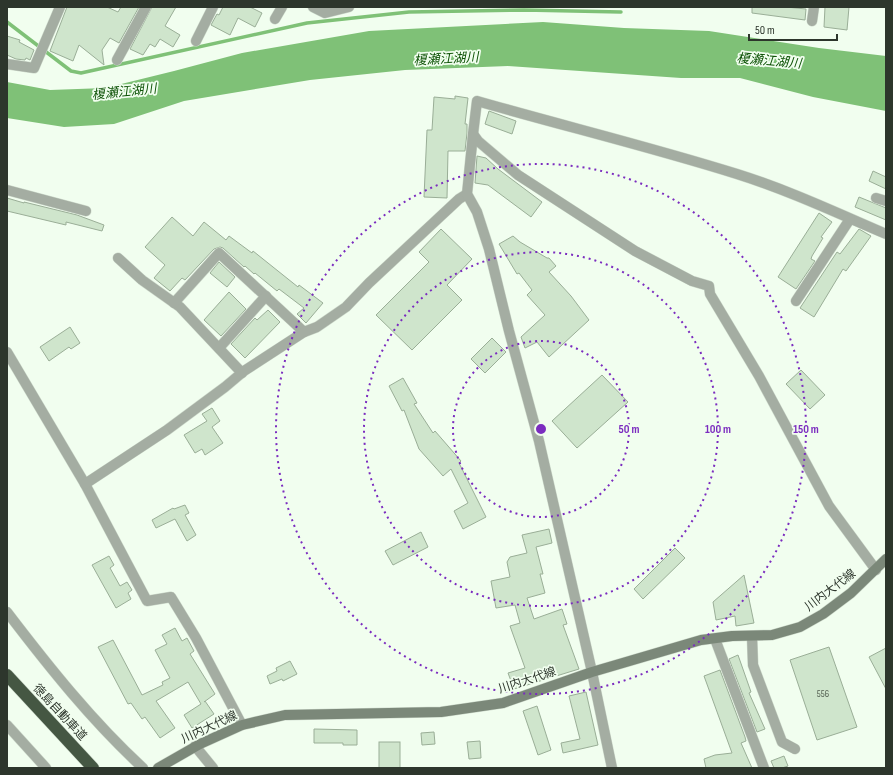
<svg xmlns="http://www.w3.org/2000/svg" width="893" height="775" font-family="'Sofia Sans Condensed','Noto Sans JP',sans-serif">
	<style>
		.water { fill: #7fc177 }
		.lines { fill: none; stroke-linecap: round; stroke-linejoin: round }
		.stream { stroke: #7fc177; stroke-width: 3.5 }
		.building { fill: #cfe5cc; stroke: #9aae97 }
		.minor-casing { stroke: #cedacc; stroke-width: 11 }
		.tertiary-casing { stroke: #cedacc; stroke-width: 11 }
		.secondary-casing { stroke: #cedacc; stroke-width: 11 }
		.motorway-casing { stroke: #cedacc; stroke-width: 13 }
		.minor { stroke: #a4ada2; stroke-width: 10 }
		.tertiary { stroke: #a4ada2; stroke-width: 10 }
		.secondary { stroke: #7b8879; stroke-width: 10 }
		.motorway { stroke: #455743; stroke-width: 12 }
		.ring { fill: none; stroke: #7b2cbf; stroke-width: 2; stroke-dasharray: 2 4 }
		.labels { text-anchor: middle; stroke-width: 3.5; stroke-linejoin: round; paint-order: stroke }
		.number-label { font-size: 10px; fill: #566254 }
		.street-label { font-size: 12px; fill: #2d362c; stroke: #f1feef }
		.water-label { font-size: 13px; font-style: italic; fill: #0e5307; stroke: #f1feef }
		.centre { fill: #7b2cbf; stroke: #f1feef; stroke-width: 2 }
		.ring-label { font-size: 12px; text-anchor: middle; font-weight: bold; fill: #7b2cbf; stroke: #f1feef; stroke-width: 3.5; stroke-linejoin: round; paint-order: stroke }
	</style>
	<rect width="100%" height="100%" fill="#f1feef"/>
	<!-- water -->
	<polygon class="water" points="543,22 624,28 709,31 819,48 886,56 886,111 813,97 740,78 681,78 508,66 405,70 310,80 184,101 114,124 64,127 7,118 7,82 50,90 105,88 174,71 242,53 369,31"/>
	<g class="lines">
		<!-- stream -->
		<polyline class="stream" points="7,22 71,71 81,73 307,23 409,12 524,10 621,12"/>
	</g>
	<!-- building -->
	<g class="building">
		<polygon points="67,7 107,7 118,12 121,7 139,7 119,43 110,38 102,50 104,65 79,45 73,61 50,51"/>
		<polygon points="152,7 176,7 165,26 180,35 173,47 160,39 155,47 150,44 143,55 130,49"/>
		<polygon points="223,7 250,7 262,13 255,27 238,18 230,35 211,25 217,14 219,15"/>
		<polygon points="752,7 786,7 806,9 805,20 752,13"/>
		<polygon points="825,7 849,7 847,30 824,27"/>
		<polygon points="7,36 20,40 19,42 34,50 30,60 26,58 25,60 16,59 7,55"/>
		<polygon points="455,96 468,98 465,124 467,124 467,133 465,151 448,151 447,198 424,197 427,130 432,130 434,97 455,99"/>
		<polygon points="489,111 516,121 512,134 485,124"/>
		<polygon points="477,156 486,158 498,169 542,202 531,217 488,185 475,183"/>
		<polygon points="873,171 886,177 886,189 869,181"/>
		<polygon points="859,197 886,208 886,220 855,207"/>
		<polygon points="7,198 24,203 24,202 77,215 104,225 102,231 66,222 66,225 7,211"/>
		<polygon points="819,213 832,222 821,237 823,238 812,256 811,259 815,261 796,289 778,277"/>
		<polygon points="172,217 193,236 204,222 226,240 229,236 252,253 253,251 298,287 299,285 323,303 306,323 297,314 304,308 279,289 277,291 255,273 254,274 245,266 244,267 223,248 220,247 214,249 185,280 182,278 170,291 154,278 165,265 145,247"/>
		<polygon points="441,229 472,259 447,285 462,300 412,350 376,315 429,262 419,252"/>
		<polygon points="859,229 871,236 846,271 843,269 814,317 800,308 837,252 840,254"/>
		<polygon points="513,236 520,242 547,258 549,258 556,266 549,272 571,296 589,320 549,357 537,342 525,348 521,337 545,315 527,295 532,290 519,273 517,274 499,244"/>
		<polygon points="219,262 235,277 227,287 210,273"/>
		<polygon points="229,292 246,309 221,336 204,320"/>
		<polygon points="268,310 280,322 245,358 231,344 255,318 257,320"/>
		<polygon points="70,327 80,343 71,349 69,347 49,361 40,347"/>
		<polygon points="492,338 506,352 485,373 471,359"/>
		<polygon points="801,370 825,395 810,409 786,384"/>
		<polygon points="602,375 628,402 577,448 552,421"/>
		<polygon points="403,378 417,403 414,404 433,433 435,431 461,461 459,463 486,517 463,529 454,511 468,503 451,469 443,476 419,449 404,410 402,411 389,386"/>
		<polygon points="212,408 220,421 212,427 223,443 205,455 202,449 195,453 184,435 207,421 202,414"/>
		<polygon points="185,505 189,513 185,515 196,535 187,541 175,519 156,528 152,520 173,508 174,509"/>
		<polygon points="549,529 552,543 536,547 543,574 540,574 545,593 527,598 534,619 562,609 567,624 563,625 579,669 514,689 508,673 525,668 510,626 520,623 515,605 496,608 491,581 510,577 507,562 510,557 527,553 522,535"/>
		<polygon points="421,532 428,547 393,565 385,551"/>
		<polygon points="675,548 685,558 643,599 634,589"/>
		<polygon points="109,556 114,565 110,568 120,586 127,582 132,590 128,593 131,599 116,608 92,565"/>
		<polygon points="744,575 754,623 736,626 735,616 716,620 713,602"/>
		<polygon points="175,628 182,641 187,638 194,651 190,654 215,694 204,702 205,701 214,714 192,728 184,715 201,704 188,682 156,701 175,728 160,738 145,717 142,719 131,703 128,704 98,647 113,640 142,695 163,685 162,682 170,678 155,650 167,644 162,635"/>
		<polygon points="829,647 857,727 817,740 790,660"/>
		<polygon points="886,648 886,689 869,657"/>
		<polygon points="738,655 751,692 749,693 765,729 757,732 729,659"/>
		<polygon points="290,661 297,674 283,681 282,679 270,684 267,676 277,671 276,668"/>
		<polygon points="720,670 745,737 746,741 741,743 752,768 706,768 704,759 715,755 732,753 704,676"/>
		<polygon points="586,692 598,745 563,753 561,743 580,739 569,696"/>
		<polygon points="537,706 551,750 538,755 523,711"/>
		<polygon points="314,729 357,730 357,745 343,745 343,743 314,743"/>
		<polygon points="434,732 435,744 422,745 421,733"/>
		<polygon points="480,741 481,758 469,759 467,742"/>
		<rect x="379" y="742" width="21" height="26"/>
		<polygon points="784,756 788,766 782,768 774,768 771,761"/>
	</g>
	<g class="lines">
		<defs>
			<g id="minor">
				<polyline points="313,7 325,13 349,7"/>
				<polyline points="275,19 282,7"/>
				<polyline points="812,21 814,7"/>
				<polyline points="196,41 213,7"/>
				<polyline points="117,60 146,7"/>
				<polyline points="7,64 34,68 60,7"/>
				<path d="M 473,134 L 477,101 C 564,126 651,147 737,174 C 788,190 837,213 886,234"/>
				<polyline points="7,190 86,211"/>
				<polyline points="876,198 886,201"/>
				<polyline points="118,258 142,280 180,307 242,373"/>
				<polyline points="796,301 850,219"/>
				<polyline points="174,303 219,253 304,332"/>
				<polyline points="219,348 266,296"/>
				<polyline points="7,352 85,484 147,601 171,597 196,638 242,725"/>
				<polyline points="85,484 167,430 225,387 244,371 304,332 317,327 346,307 369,283 459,199 467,194"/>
				<polyline points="752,636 753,665 782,742 795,749"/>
				<polyline points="715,639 764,768"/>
				<polyline points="7,725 46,768"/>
				<polyline points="195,746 213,768"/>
				<polyline points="612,768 592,672 539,441 509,331 489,249 477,212 467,194 473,134 478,141 518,175 635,251 692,281 709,286 710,294 759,376 829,506 876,570"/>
			</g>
			<path id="tertiary" d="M 7,612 C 49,667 92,721 143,768"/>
			<polyline id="secondary" points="158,768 200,744 242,725 285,715 441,712 503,703 592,672 701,640 732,636 772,635 800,627 823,614 851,593 886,559"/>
			<polyline id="motorway" points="7,675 93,768"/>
		</defs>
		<!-- minor casing -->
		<use href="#minor" class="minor-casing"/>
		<!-- tertiary casing -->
		<use href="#tertiary" class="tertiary-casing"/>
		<!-- secondary casing -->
		<use href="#secondary" class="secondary-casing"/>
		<!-- motorway casing -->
		<use href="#motorway" class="motorway-casing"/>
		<!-- minor -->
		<use href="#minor" class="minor"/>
		<!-- tertiary -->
		<use href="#tertiary" class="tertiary"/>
		<!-- secondary -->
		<use href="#secondary" class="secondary"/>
		<!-- motorway -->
		<use href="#motorway" class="motorway"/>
	</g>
	<!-- distance rings -->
	<g class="ring">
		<circle cx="541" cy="429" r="88"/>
		<circle cx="541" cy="429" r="177"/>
		<circle cx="541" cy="429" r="265"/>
	</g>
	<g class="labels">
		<!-- number labels -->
		<g class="number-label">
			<text x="823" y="697">556</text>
		</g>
		<!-- street labels -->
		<g class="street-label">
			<text transform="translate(830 590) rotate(-37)" y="4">川内大代線</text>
			<text transform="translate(527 680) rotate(-18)" y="4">川内大代線</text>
			<text transform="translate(60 712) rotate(47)" y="4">徳島自動車道</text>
			<text transform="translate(209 727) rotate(-25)" y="4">川内大代線</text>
		</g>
		<!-- water labels -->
		<g class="water-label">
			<text transform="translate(446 58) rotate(-3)" y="5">榎瀬江湖川</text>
			<text transform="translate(769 60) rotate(5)" y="5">榎瀬江湖川</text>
			<text transform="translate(124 91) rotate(-6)" y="5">榎瀬江湖川</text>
		</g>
	</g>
	<circle cx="541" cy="429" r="6" class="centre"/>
	<g class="ring-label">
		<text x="629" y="433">50 m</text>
		<text x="718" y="433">100 m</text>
		<text x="806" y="433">150 m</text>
	</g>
	<!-- border -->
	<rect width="893" height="775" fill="none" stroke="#2d362c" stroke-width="16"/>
	<!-- scale -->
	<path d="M749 34v6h88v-6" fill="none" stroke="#2d362c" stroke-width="2"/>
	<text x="755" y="34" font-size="12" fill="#2d362c" stroke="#f1feef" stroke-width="3" paint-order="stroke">50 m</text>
</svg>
